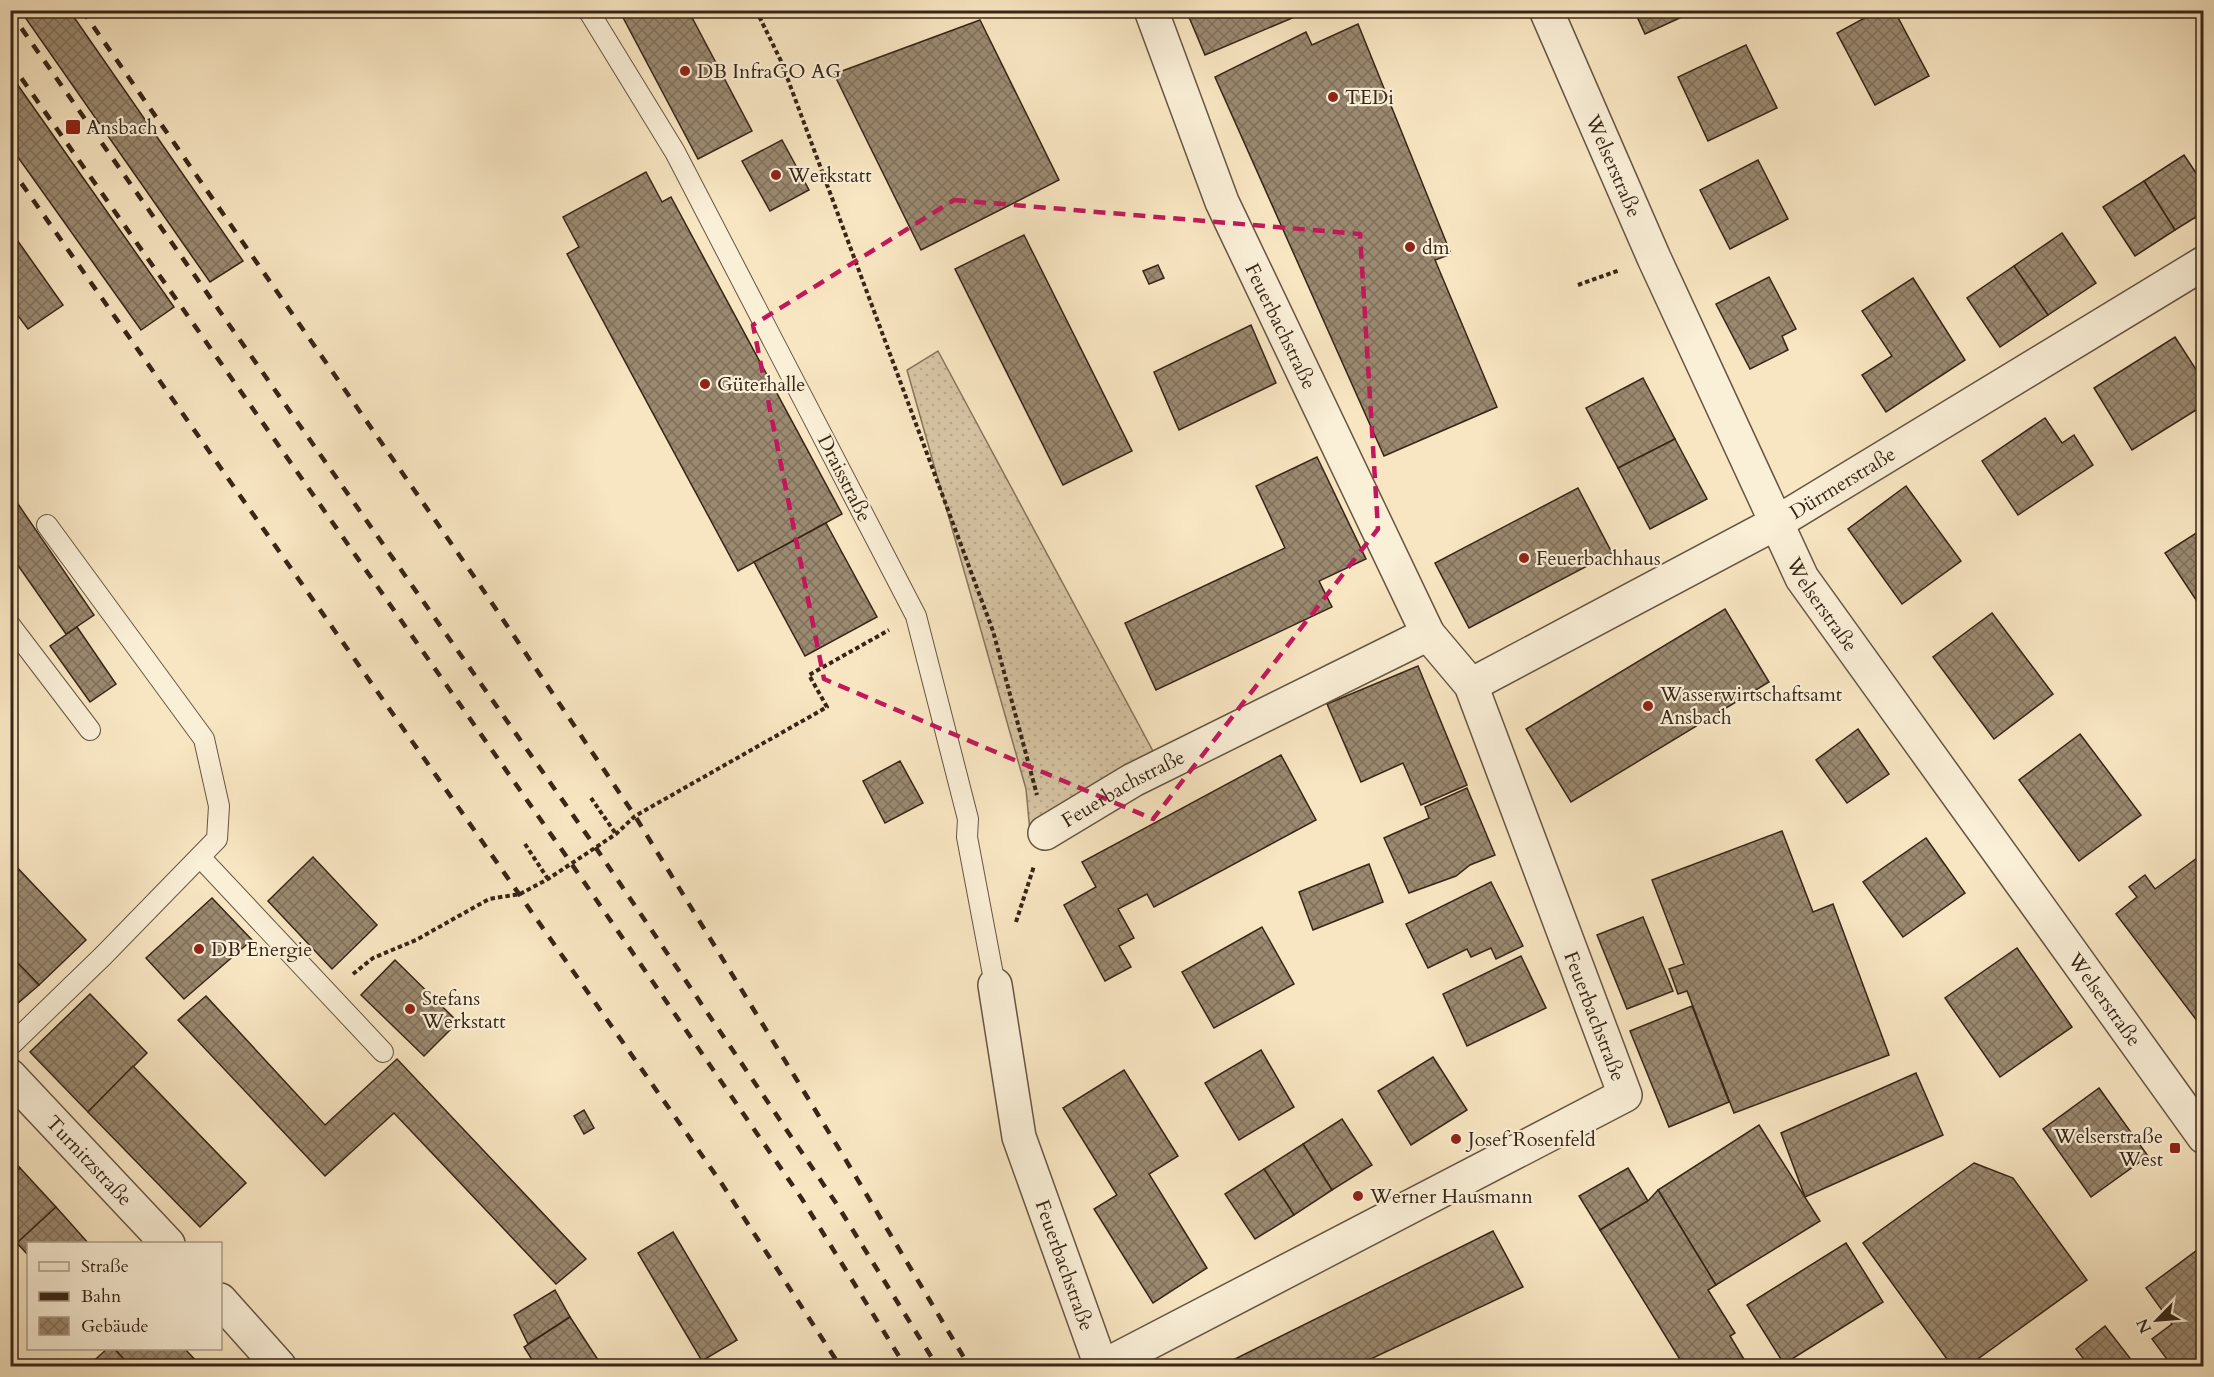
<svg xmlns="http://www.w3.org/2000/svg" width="2214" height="1377" font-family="Cardo,serif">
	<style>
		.grass { fill: url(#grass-dots); stroke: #87755e; stroke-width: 1.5 }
		.building { fill: url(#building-cross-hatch); stroke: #372517; stroke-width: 1.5 }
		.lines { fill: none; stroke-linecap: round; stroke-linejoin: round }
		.service-casing { stroke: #675542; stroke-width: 22 }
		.minor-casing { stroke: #675542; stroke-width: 36 }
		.path { stroke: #372517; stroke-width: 4; stroke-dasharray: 4.5 3; stroke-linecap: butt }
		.service { stroke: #faefd7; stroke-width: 20 }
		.minor { stroke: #faefd7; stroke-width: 33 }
		.rail { stroke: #372517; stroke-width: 4.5; stroke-dasharray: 10 10; stroke-linecap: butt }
		.marked { fill: none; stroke: #c2185b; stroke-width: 4.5; stroke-dasharray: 12 8; stroke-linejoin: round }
		.poi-dot { fill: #8f2418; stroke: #faefd7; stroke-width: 2 }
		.labels { text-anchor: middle; stroke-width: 4.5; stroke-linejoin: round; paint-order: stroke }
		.poi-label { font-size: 20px; fill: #372517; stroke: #faefd7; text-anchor: start }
		.street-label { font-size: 20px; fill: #372517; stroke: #faefd7 }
	</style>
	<defs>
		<pattern id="grass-dots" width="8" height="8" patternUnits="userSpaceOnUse" patternTransform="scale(1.5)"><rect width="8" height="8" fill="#d7c5a5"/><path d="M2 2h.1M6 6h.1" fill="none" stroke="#b9a98d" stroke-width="1.8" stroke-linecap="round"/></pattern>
		<pattern id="building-cross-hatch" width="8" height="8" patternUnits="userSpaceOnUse" patternTransform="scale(1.5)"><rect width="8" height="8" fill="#9b8970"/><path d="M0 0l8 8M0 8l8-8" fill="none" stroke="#7f705b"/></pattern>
	</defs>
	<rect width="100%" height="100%" fill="#f8e6c2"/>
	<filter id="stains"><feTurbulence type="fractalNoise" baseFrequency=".00333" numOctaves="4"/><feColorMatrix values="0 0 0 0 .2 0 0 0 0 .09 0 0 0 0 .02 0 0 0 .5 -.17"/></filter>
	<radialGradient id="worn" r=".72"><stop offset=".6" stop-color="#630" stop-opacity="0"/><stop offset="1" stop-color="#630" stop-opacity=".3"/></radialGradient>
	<!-- grass -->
	<polygon class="grass" points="938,351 1161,766 1030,832 1026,789 907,370"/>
	<!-- building -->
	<g class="building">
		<polygon points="20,10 69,10 243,261 210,282"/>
		<polygon points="619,10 688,10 752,131 698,159"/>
		<polygon points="1186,10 1311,10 1205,55"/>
		<polygon points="1634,10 1697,10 1645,34"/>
		<polygon points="1879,10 1894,10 1929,76 1875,105 1837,33"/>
		<polygon points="980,20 1059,180 921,250 834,74"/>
		<polygon points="1358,24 1451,254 1435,260 1497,407 1384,456 1215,77 1306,32 1312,45"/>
		<polygon points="1746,45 1777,108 1708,141 1678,77"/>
		<polygon points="10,74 174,307 141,330 10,146"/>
		<polygon points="782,140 809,190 770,211 742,161"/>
		<polygon points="2184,155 2204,185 2204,212 2175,230 2144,181"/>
		<polygon points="1758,160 1788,219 1730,249 1700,190"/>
		<polygon points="646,172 662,202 671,197 842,514 738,571 567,254 579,247 563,217"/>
		<polygon points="2144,181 2175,230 2135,256 2103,207"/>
		<polygon points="10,230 63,305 28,329 10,305"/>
		<polygon points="2062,233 2096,283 2048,315 2014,266"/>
		<polygon points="1024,235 1132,451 1063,485 955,269"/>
		<polygon points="1158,265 1164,278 1149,284 1143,271"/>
		<polygon points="2014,266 2048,315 2000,347 1967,298"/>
		<polygon points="1769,277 1796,329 1782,336 1788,350 1750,369 1716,304"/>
		<polygon points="1913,278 1965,360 1886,412 1862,375 1892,356 1862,311"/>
		<polygon points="1251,325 1276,383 1179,430 1154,372"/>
		<polygon points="2175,337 2204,382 2204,405 2132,450 2094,388"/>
		<polygon points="1643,378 1675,439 1618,468 1586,408"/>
		<polygon points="2045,418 2062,443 2074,435 2093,465 2018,515 1982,461"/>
		<polygon points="1675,439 1707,499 1650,529 1618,468"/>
		<polygon points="1317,457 1366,559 1319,581 1332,607 1156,690 1125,623 1285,548 1256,486"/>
		<polygon points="1906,486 1961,561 1902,604 1848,529"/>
		<polygon points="1578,488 1612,553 1469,628 1435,563"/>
		<polygon points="18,504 94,615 66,634 10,554 10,509"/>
		<polygon points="826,523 877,617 805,656 754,562"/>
		<polygon points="2204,528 2204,612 2165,553"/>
		<polygon points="1725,609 1769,682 1571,802 1526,729"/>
		<polygon points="1992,613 2053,694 1994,739 1933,657"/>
		<polygon points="77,627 116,684 90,702 50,646"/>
		<polygon points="10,662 17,668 10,674"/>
		<polygon points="1418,666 1467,785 1421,805 1403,763 1361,782 1327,704"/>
		<polygon points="1858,729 1889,774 1847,803 1816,760"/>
		<polygon points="2080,734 2141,815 2079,861 2019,780"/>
		<polygon points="1281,755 1316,820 1154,907 1147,894 1118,909 1134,938 1119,946 1131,967 1105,981 1064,905 1096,887 1082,862"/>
		<polygon points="900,761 923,803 885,823 863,781"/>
		<polygon points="1467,788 1495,855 1470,865 1456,876 1409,893 1384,838 1429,818 1425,807"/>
		<polygon points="1782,831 1813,912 1833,904 1889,1055 1734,1113 1687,991 1678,994 1669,969 1684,964 1652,880"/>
		<polygon points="1926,838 1965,893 1903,937 1863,882"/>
		<polygon points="313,857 377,925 332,969 268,901"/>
		<polygon points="2197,858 2204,867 2204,1030 2116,914 2137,897 2129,887 2145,875 2155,889"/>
		<polygon points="11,861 86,940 39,985 10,955"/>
		<polygon points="1369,864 1383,902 1313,930 1299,892"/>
		<polygon points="1491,882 1523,946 1496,959 1491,948 1471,957 1467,949 1428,968 1406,924"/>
		<polygon points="212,898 252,940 184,999 146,958"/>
		<polygon points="1643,917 1673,991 1627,1009 1597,935"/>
		<polygon points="1262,927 1294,984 1214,1028 1182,972"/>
		<polygon points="2017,948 2072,1027 2000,1077 1945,998"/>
		<polygon points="10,955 39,985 10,1010"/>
		<polygon points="1521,956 1546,1008 1467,1046 1443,994"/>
		<polygon points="395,960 458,1022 424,1056 361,995"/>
		<polygon points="90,994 147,1053 88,1112 30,1052"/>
		<polygon points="206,996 325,1125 397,1059 586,1259 556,1284 394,1113 325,1176 178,1020"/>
		<polygon points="1692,1006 1729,1102 1669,1127 1630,1031"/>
		<polygon points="1261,1050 1294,1107 1239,1140 1205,1083"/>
		<polygon points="1433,1057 1467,1110 1411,1145 1378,1091"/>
		<polygon points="133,1066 246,1183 200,1227 88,1112"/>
		<polygon points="1124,1070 1178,1156 1149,1174 1207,1268 1153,1303 1094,1209 1117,1195 1063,1108"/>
		<polygon points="1916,1073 1943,1135 1805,1197 1781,1133"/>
		<polygon points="2099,1088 2148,1156 2091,1197 2043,1129"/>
		<polygon points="584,1110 594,1128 584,1134 574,1116"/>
		<polygon points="1342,1119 1372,1165 1332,1190 1303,1144"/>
		<polygon points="1759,1125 1820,1221 1716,1285 1658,1190"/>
		<polygon points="1303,1144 1332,1190 1294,1215 1264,1169"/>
		<polygon points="10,1157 20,1168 10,1178"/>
		<polygon points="1974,1163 2013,1178 2087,1280 1968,1366 1952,1366 1863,1243"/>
		<polygon points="20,1168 56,1207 17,1243 10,1236 10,1178"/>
		<polygon points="1628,1168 1648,1201 1600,1230 1579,1196"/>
		<polygon points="1264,1169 1294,1215 1255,1239 1225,1194"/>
		<polygon points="1658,1190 1716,1285 1708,1290 1735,1333 1730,1336 1748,1366 1684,1366 1600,1230 1648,1201"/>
		<polygon points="56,1207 89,1244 28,1244 28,1255 17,1243"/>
		<polygon points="1493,1231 1523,1287 1356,1366 1221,1366"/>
		<polygon points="673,1232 737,1340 702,1361 638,1253"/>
		<polygon points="1846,1243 1883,1302 1784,1364 1747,1305"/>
		<polygon points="2204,1245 2204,1366 2172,1366 2152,1339 2172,1324 2146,1288"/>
		<polygon points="555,1290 570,1317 528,1344 514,1315"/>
		<polygon points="570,1317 602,1366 536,1366 524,1347"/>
		<polygon points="2105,1326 2136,1366 2089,1366 2076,1349"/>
		<polygon points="108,1348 114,1348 130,1366 88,1366"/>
		<polygon points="114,1348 184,1348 201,1366 130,1366"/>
	</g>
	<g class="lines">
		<defs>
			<g id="service">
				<polyline points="588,10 675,152 916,616 968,819 967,837 995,985"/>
				<polyline points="10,625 90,730"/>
				<polyline points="200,857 383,1052"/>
				<polyline points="10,1046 103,956 217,839 219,806 204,739 47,525"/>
			</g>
			<g id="minor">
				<path id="s1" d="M 1546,10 L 1654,258 L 1802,578 L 2204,1137"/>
				<path id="s2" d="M 1471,685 L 1776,523 L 2204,263"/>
				<path id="s3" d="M 1045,833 L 1133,780 L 1428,634"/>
				<path id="s4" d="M 995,985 L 1019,1137 L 1101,1366"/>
				<path id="s5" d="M 10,1076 L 168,1244"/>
				<polyline points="220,1300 279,1366"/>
				<polyline points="1104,1366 1625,1095 1471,685 1428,634 1222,202 1151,10"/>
			</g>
		</defs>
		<!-- service casing -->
		<use href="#service" class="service-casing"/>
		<!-- minor casing -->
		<use href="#minor" class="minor-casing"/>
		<!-- path -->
		<g class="path">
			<polyline points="756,10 781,61 993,631 1037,795"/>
			<polyline points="1578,285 1620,270"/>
			<polyline points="10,305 11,306"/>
			<polyline points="591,798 616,834"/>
			<polyline points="525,844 548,879"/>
			<polyline points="1016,922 1034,866"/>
			<polyline points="353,974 373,958 416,940 489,899 520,894 548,879 616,834 635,816 827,707 809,675 889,630"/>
		</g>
		<!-- service -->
		<use href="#service" class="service"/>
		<!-- minor -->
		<use href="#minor" class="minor"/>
		<!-- rail -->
		<g class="rail">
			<polyline points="82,10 473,575 635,816 844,1157 969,1366"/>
			<polyline points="10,12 596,848 836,1203 937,1366"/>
			<polyline points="10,62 571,863 802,1199 905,1366"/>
			<polyline points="10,167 722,1184 840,1366"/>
		</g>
	</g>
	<!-- marked area -->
	<path class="marked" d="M 954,200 L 1360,234 L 1378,529 L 1153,819 L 824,679 L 753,325 Z"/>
	<!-- markers -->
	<g class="poi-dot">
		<circle cx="685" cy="71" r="6"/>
		<circle cx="1333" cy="97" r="6"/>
		<rect x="65" y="119" width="16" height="16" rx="3"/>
		<circle cx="776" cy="175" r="6"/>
		<circle cx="1410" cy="247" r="6"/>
		<circle cx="705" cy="384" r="6"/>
		<circle cx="1524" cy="558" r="6"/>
		<circle cx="1648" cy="706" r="6"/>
		<circle cx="199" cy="949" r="6"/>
		<circle cx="410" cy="1009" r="6"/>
		<circle cx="1456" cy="1139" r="6"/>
		<rect x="2169" y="1142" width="12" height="12" rx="3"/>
		<circle cx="1358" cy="1196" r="6"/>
	</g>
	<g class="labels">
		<!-- poi labels -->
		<g class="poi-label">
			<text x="697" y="78">DB InfraGO AG</text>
			<text x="1345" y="104">TEDi</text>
			<text x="86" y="134">Ansbach</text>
			<text x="788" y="182">Werkstatt</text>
			<text x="1422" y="254">dm</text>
			<text x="717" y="391">Güterhalle</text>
			<text x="1536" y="565">Feuerbachhaus</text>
			<text x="1660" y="701">Wasserwirtschaftsamt<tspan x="1660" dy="23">Ansbach</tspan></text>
			<text x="211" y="956">DB Energie</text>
			<text x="422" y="1005">Stefans<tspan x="422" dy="23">Werkstatt</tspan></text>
			<text x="2163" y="1143" text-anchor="end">Welserstraße<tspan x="2163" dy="23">West</tspan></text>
			<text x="1468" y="1146">Josef Rosenfeld</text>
			<text x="1370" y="1203">Werner Hausmann</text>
		</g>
		<!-- street labels -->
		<g class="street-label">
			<text dy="7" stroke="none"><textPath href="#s1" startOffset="170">Welserstraße</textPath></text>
			<text transform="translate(1281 326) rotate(64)" y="7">Feuerbachstraße</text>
			<text transform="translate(845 478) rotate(63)" y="7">Draisstraße</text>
			<text dy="7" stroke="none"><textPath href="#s2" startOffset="423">Dürrnerstraße</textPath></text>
			<text dy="7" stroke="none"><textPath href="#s1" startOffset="656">Welserstraße</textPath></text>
			<text dy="7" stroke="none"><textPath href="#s3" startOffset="90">Feuerbachstraße</textPath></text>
			<text dy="7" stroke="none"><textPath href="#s1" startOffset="1142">Welserstraße</textPath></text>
			<text transform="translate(1595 1016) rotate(69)" y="7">Feuerbachstraße</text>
			<text dy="7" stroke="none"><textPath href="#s5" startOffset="116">Turnitzstraße</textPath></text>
			<text dy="7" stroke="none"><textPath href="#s4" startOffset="290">Feuerbachstraße</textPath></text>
		</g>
	</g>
	<!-- margin -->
	<rect width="2214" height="1377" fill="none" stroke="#f8e6c2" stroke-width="36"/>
	<rect x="12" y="12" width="2190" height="1353" fill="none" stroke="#372517" stroke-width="3"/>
	<rect x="18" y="18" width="2178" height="1341" fill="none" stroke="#372517" stroke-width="1.5"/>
	<!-- legend -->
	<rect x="27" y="1242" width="195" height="108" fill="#faefd7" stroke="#ac9e8a" stroke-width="1.5"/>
	<rect x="39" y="1262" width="30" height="9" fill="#faefd7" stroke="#ac9e8a" stroke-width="1.5"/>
	<text x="81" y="1272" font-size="18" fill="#372517">Straße</text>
	<rect x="39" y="1292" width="30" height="9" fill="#372517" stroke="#ac9e8a" stroke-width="1.5"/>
	<text x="81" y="1302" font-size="18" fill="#372517">Bahn</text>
	<rect x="39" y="1317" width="30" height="18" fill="url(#building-cross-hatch)" stroke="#ac9e8a" stroke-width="1.5"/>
	<text x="81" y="1332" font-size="18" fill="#372517">Gebäude</text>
	<!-- north arrow -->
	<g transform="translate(2157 1320) rotate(245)" stroke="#faefd7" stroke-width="4.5" paint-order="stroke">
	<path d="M0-4.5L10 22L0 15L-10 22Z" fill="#372517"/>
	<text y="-9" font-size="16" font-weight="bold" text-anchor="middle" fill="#372517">N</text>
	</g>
	<rect width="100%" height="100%" filter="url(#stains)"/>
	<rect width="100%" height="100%" fill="url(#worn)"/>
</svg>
